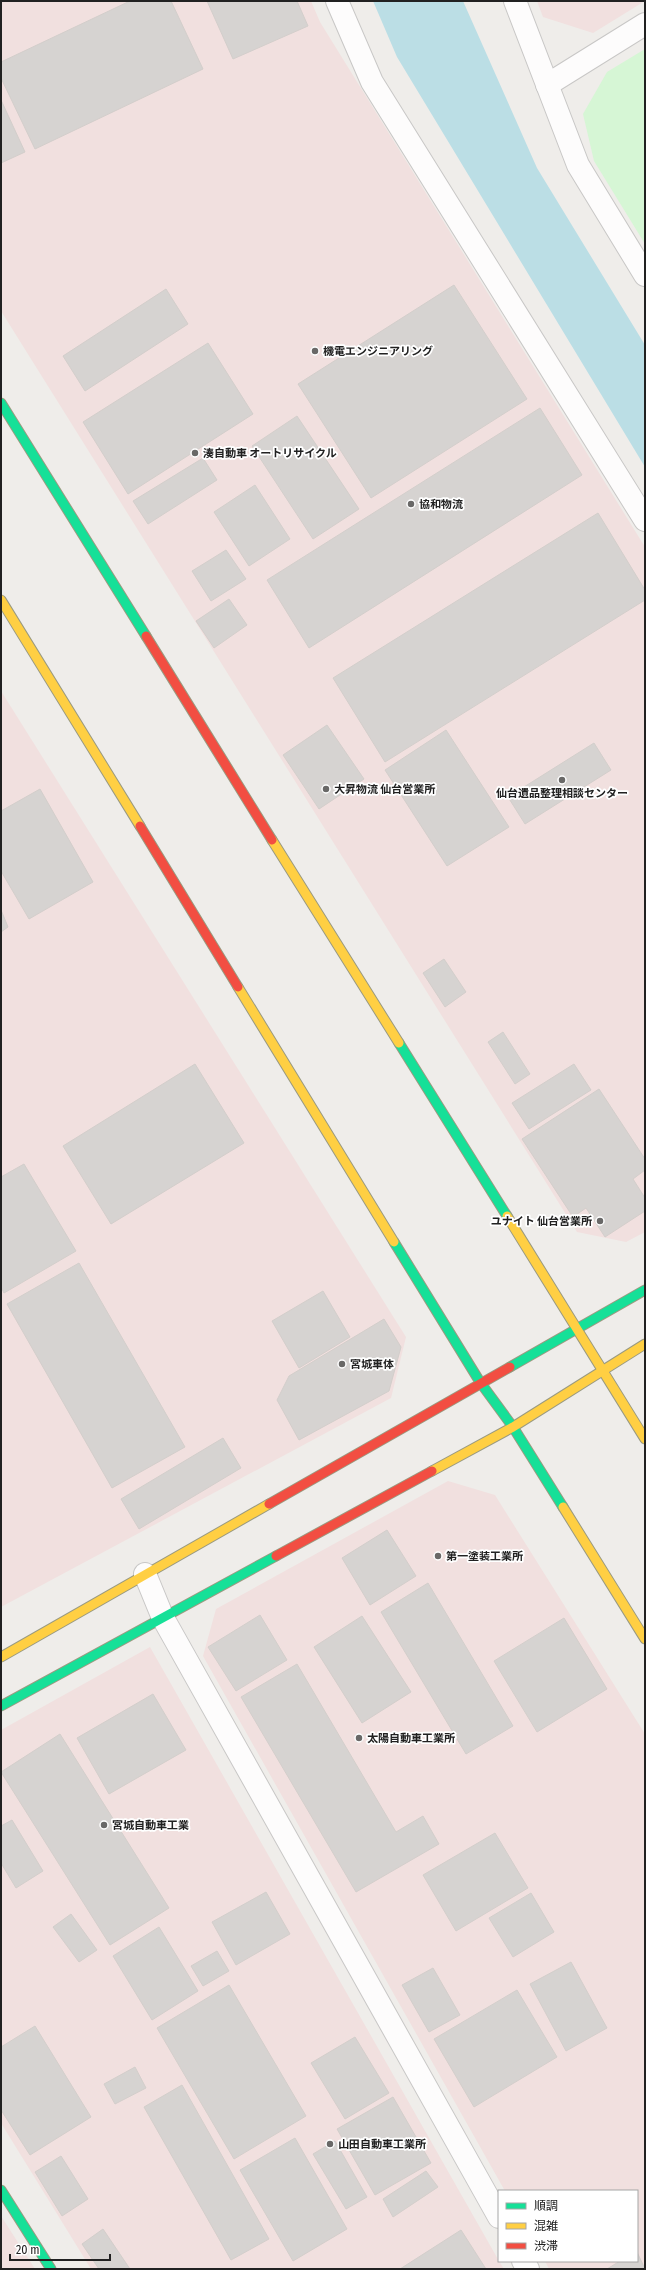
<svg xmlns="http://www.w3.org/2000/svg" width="646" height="2270" font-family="'Fira Sans Condensed','Noto Sans JP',sans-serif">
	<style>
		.commercial { fill: #f1e0df }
		.park { fill: #d6f6d5 }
		.water { fill: #bbdee5 }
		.building { fill: #d6d3d1; stroke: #d3cecb }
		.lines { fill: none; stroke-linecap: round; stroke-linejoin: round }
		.street-casing { stroke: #c8c7c6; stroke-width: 24 }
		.fast-casing { stroke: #9a9a80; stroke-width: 11 }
		.slow-casing { stroke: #9a9a80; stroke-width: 11 }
		.jam-casing { stroke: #9a9a80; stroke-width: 11 }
		.street { stroke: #fdfcfc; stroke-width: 22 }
		.fast { stroke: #16e098; stroke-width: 9 }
		.slow { stroke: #ffcf43; stroke-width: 9 }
		.jam { stroke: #f24e42; stroke-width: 9 }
		.poi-dot { fill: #696867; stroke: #fff; stroke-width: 1.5 }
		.labels { text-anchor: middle; stroke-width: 3.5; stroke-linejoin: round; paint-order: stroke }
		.poi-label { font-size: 11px; font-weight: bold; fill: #212121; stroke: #fff; text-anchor: start }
	</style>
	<rect width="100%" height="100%" fill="#efedea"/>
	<!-- commercial -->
	<g class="commercial">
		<polygon points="1,1 311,1 320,22 645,547 645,1232 626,1242 577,1232 1,311"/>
		<polygon points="537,1 645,1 593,33 543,17"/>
		<polygon points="1,691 406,1337 391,1398 1,1607"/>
		<polygon points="448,1481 495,1495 645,1734 645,2269 549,2269 545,2261 637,2261 637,2191 505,2191 203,1656 216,1609"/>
		<polygon points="150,1647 499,2261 504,2269 91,2269 1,2123 1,1730"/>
		<polygon points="1,2216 35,2269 1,2269"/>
	</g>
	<!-- park -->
	<polygon class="park" points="645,49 645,244 594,161 583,114 607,72"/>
	<!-- water -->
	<polygon class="water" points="373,1 463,1 537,168 645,345 645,467 397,57"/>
	<!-- building -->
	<g class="building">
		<polygon points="130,1 171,1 203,69 35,149 1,78 1,62"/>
		<polygon points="207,1 297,1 308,26 233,59"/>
		<polygon points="1,100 25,152 1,163"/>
		<polygon points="454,285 527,399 371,498 298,384"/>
		<polygon points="166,289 188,324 85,391 63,356"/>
		<polygon points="208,343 253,414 128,494 83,422"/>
		<polygon points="540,408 582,475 309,648 267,580"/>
		<polygon points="297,416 359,509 313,539 252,446"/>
		<polygon points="203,458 217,480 148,524 133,501"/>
		<polygon points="255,485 290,539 249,566 214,512"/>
		<polygon points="598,513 645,590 645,600 385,762 333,678"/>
		<polygon points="226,550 246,579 211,601 192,571"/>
		<polygon points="229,599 247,625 214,648 196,621"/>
		<polygon points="327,725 364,779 319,809 283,755"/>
		<polygon points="446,730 509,827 447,866 385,770"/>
		<polygon points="594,743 611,770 525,824 508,797"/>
		<polygon points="40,789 93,882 29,919 1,871 1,811"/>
		<polygon points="1,910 8,927 1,932"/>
		<polygon points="444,959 466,992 445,1007 423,973"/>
		<polygon points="503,1032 530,1074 515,1084 488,1042"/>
		<polygon points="195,1064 244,1143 111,1224 63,1146"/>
		<polygon points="574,1064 591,1090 529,1129 512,1103"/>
		<polygon points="599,1089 645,1159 645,1170 633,1179 645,1198 645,1211 605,1237 586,1208 573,1217 522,1139"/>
		<polygon points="24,1164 76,1251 4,1293 1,1287 1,1177"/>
		<polygon points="79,1263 185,1447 112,1488 7,1304"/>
		<polygon points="323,1291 350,1337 299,1368 272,1321"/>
		<polygon points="384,1319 401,1347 389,1391 299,1440 277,1400 289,1376"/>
		<polygon points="223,1438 241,1468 139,1529 121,1499"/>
		<polygon points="387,1530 416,1576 370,1605 342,1558"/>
		<polygon points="428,1583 513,1726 466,1754 381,1612"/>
		<polygon points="260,1615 287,1660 236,1691 208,1647"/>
		<polygon points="362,1616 411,1692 362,1723 314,1647"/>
		<polygon points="564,1618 607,1689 537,1732 494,1661"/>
		<polygon points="297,1664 396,1832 423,1816 439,1844 356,1892 241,1697"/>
		<polygon points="153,1694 186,1750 109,1794 77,1738"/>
		<polygon points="60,1734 169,1908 110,1945 1,1772"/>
		<polygon points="12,1820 43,1871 16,1888 1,1863 1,1826"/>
		<polygon points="495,1833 528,1888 456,1931 423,1875"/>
		<polygon points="266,1892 290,1934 236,1965 212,1922"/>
		<polygon points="531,1893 554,1932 513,1957 489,1918"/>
		<polygon points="71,1914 97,1950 79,1962 53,1927"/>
		<polygon points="159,1927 198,1991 152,2020 113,1956"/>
		<polygon points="217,1951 229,1971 203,1986 191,1966"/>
		<polygon points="571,1962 607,2028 566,2051 530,1984"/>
		<polygon points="433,1968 460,2015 429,2032 402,1985"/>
		<polygon points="229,1985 306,2116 234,2159 157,2028"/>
		<polygon points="517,1990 557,2057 474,2107 434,2039"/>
		<polygon points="35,2026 91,2117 30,2155 1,2110 1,2047"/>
		<polygon points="355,2037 389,2093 345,2119 311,2063"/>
		<polygon points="135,2067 146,2088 115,2104 104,2084"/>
		<polygon points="182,2085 269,2239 231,2260 144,2107"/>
		<polygon points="393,2097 431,2163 375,2195 337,2129"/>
		<polygon points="295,2138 347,2229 293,2261 240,2170"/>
		<polygon points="335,2141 367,2197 346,2209 313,2154"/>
		<polygon points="61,2156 88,2199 62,2216 35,2172"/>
		<polygon points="426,2171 438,2187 393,2217 383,2199"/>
		<polygon points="103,2229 130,2269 99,2269 82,2244"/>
		<polygon points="461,2230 486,2269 400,2269"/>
		<polygon points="637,2252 645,2269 607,2269 620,2261 637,2261"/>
	</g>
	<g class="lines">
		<defs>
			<g id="street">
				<polyline points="337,1 372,82 645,520"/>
				<polyline points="515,1 578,165 645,275"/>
				<polyline points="547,85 645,24"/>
				<polyline points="145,1574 163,1618 499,2217"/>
				<polyline points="523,2261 528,2269"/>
			</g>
			<g id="fast">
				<polyline points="1,403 146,636"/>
				<polyline points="399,1043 507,1216"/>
				<polyline points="394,1242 480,1382 513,1427 563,1507"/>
				<polyline points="510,1367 645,1290"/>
				<polyline points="1,1706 276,1556"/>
				<polyline points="1,2190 51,2269"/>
			</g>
			<g id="slow">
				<polyline points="1,600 140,826"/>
				<polyline points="272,840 399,1043"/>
				<polyline points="238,987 394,1242"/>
				<polyline points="507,1216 645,1439"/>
				<polyline points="432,1471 513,1427 645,1344"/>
				<polyline points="563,1507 645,1639"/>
				<polyline points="1,1657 269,1504"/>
			</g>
			<g id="jam">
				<polyline points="146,636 272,840"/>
				<polyline points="140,826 238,987"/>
				<polyline points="269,1504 510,1367"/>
				<polyline points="276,1556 432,1471"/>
			</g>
		</defs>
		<!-- street casing -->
		<use href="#street" class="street-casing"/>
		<!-- fast casing -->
		<use href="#fast" class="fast-casing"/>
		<!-- slow casing -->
		<use href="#slow" class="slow-casing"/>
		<!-- jam casing -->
		<use href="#jam" class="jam-casing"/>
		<!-- street -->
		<use href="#street" class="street"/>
		<!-- fast -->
		<use href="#fast" class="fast"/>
		<!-- slow -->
		<use href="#slow" class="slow"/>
		<!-- jam -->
		<use href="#jam" class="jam"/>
	</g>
	<!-- markers -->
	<g class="poi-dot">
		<circle cx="315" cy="351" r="4"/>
		<circle cx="195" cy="453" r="4"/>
		<circle cx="411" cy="504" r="4"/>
		<circle cx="562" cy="780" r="4"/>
		<circle cx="326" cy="789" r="4"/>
		<circle cx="600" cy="1221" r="4"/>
		<circle cx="342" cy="1364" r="4"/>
		<circle cx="438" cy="1556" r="4"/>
		<circle cx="359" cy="1738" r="4"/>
		<circle cx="104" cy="1825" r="4"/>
		<circle cx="330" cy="2144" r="4"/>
	</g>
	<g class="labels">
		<!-- poi labels -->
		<g class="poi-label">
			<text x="323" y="355">機電エンジニアリング</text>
			<text x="203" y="457">湊自動車 オートリサイクル</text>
			<text x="419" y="508">協和物流</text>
			<text x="334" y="793">大昇物流 仙台営業所</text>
			<text x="562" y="797" text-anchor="middle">仙台遺品整理相談センター</text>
			<text x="592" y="1225" text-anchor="end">ユナイト 仙台営業所</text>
			<text x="350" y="1368">宮城車体</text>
			<text x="446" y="1560">第一塗装工業所</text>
			<text x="367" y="1742">太陽自動車工業所</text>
			<text x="112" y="1829">宮城自動車工業</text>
			<text x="338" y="2148">山田自動車工業所</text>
		</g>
	</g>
	<!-- border -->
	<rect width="646" height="2270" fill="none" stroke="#212121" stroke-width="4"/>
	<!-- legend -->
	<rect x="498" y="2190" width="140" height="72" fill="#ffffff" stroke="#a6a6a6"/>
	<rect x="506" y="2203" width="20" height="6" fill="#16e098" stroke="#a6a6a6"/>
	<text x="534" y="2210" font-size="12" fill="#212121">順調</text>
	<rect x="506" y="2223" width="20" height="6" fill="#ffcf43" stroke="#a6a6a6"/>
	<text x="534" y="2230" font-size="12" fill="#212121">混雑</text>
	<rect x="506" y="2243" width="20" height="6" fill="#f24e42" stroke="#a6a6a6"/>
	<text x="534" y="2250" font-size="12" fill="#212121">渋滞</text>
	<!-- scale -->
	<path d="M10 2254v6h100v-6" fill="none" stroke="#212121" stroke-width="2"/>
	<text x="16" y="2254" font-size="12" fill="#212121" stroke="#ffffff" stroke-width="3" paint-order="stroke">20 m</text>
</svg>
